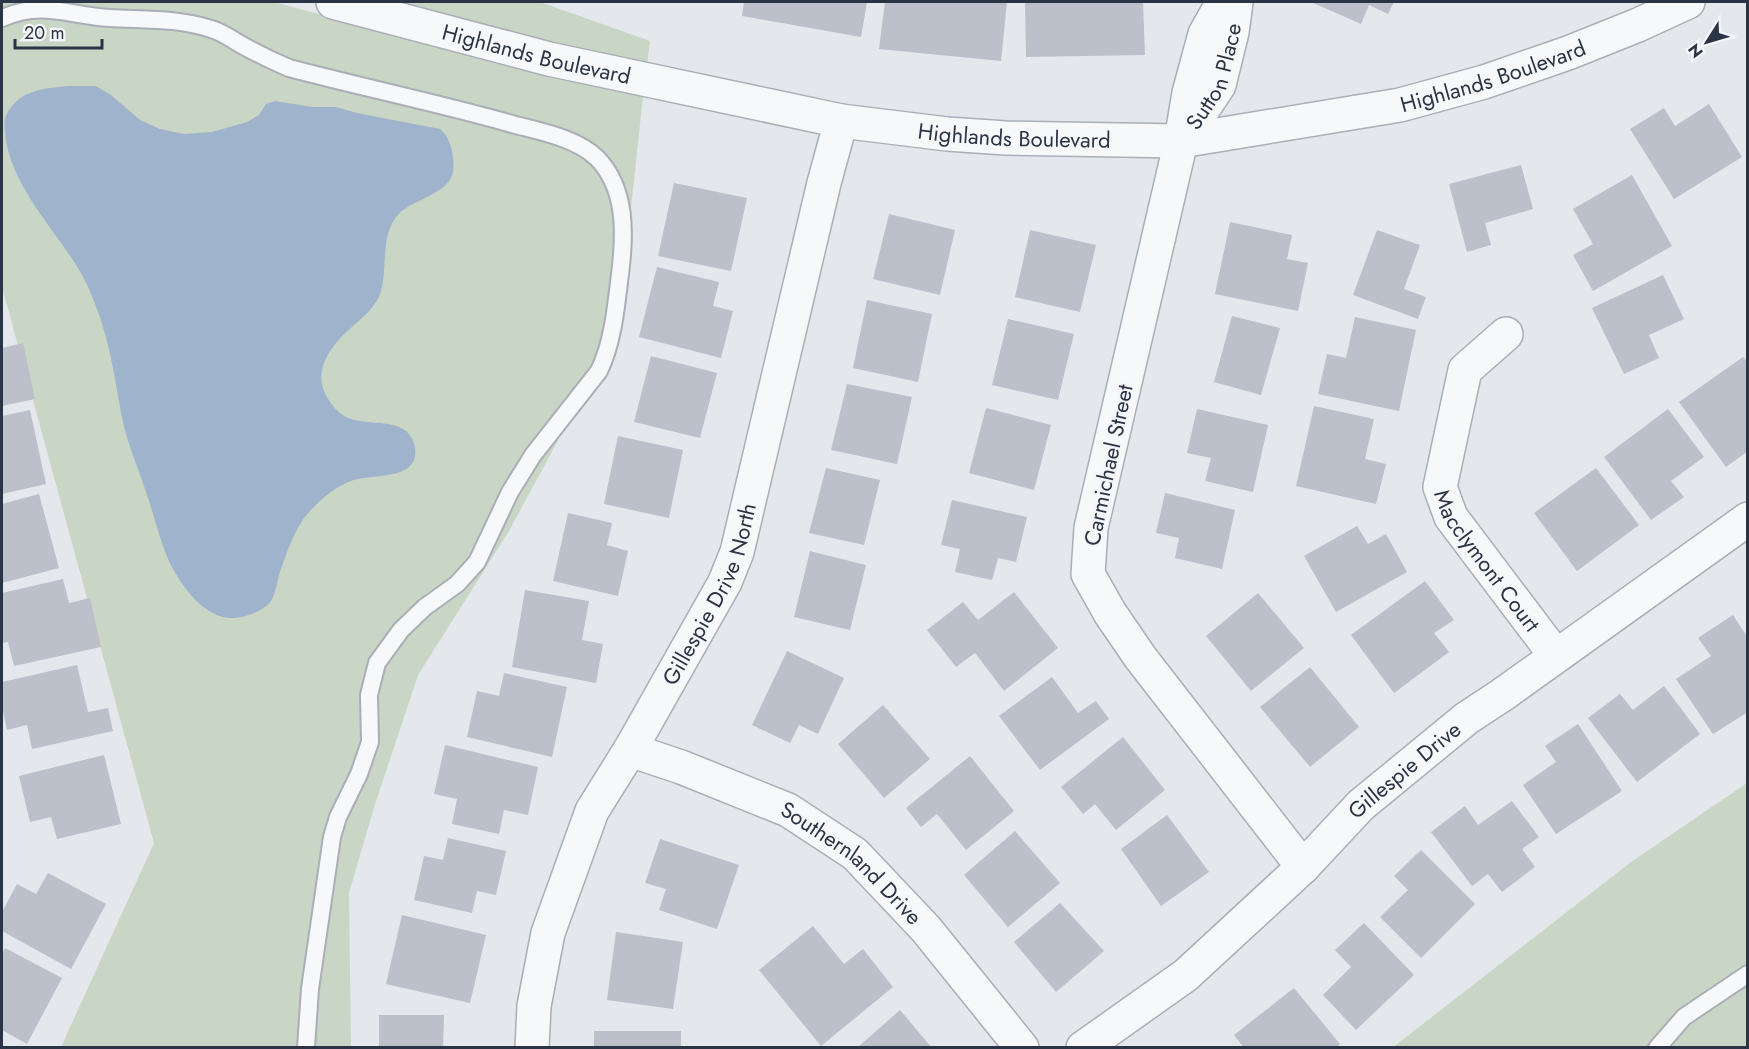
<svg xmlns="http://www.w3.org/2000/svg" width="1749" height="1049" font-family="Jost,sans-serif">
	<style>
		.green { fill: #c9d6c5 }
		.water { fill: #9fb4cc }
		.building { fill: #bbc0ca }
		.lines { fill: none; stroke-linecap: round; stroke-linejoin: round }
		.service-casing { stroke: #a9aeb7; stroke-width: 20 }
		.minor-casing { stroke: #a9aeb7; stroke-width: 36 }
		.tertiary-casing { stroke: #a9aeb7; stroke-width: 36 }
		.service { stroke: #f7f8fa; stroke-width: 16 }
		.minor { stroke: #f7f8fa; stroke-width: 33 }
		.tertiary { stroke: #f7f8fa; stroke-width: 33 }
		.labels { text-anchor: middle; stroke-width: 5; stroke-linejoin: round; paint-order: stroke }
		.street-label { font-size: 22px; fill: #2b3445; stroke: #f4f6f9 }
	</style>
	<rect width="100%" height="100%" fill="#e4e7ec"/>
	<!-- green -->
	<g class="green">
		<polygon points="2,2 274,2 543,74 643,96 618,329 509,531 418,675 376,801 349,893 351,1047 61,1047 154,843 2,287"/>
		<polygon points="398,2 540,2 650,41 647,64 554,44"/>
		<polygon points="1747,783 1747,1047 1392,1048 1631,862"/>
	</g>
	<!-- water -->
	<path class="water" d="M 68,86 L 96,86 L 111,95 L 140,120 L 160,129 L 184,134 L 212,132 L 247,122 L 259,115 L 266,104 L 275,101 L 313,107 L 336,107 L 357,113 L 440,129 C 451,137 455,158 453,172 C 449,195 410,199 396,217 C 379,240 389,272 379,297 C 373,309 362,318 352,327 C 332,344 311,371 327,397 C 331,404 338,413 346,417 C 368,428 409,414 415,447 C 420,482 371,473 351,481 C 338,486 327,494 317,504 C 296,522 288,550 279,575 C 277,583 275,595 271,601 C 264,611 246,617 234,618 C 207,620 185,590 173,569 C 162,550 154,514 146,492 C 139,471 130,449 124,427 C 117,394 113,359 103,327 C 97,308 89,286 79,270 C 54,227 0,175 5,118 C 17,90 41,89 68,86 Z"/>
	<!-- building -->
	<g class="building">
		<polygon points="744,2 867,2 861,37 742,16"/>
		<polygon points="885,2 1007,2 1001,61 879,49"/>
		<polygon points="1025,2 1143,2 1145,55 1026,57"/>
		<polygon points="1311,2 1394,2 1388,14 1369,5 1361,24"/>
		<polygon points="1709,104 1742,157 1674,199 1630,129 1664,108 1675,126"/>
		<polygon points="1521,165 1533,209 1485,223 1491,245 1467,252 1449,184"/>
		<polygon points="1632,175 1672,246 1593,291 1573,255 1593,244 1573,209"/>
		<polygon points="674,183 747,198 731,271 658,256"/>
		<polygon points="889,214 955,230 940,295 873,279"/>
		<polygon points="1230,222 1292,235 1287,259 1308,263 1298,311 1215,294"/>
		<polygon points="1030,230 1096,245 1080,312 1015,297"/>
		<polygon points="1377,230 1420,245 1404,289 1426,297 1418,319 1353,295"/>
		<polygon points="657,267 719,282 713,306 733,311 721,358 639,337"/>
		<polygon points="1663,275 1684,319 1649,335 1659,358 1624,374 1592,308"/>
		<polygon points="867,300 932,314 918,382 853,368"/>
		<polygon points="1232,316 1280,328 1261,395 1214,382"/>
		<polygon points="1355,317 1416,330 1399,411 1318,394 1327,354 1346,358"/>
		<polygon points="1008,319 1074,334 1058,400 992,385"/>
		<polygon points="23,343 35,399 2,406 2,348"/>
		<polygon points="651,356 717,373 700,438 634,422"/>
		<polygon points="1743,357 1748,363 1748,426 1746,428 1748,451 1726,467 1679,402"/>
		<polygon points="847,384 912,397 897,464 831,450"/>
		<polygon points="1314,406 1374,419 1365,459 1386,464 1376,504 1296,486"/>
		<polygon points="986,408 1051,425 1034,490 969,473"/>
		<polygon points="1197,409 1268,425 1253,492 1205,481 1211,458 1187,453"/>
		<polygon points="1668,409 1704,457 1671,481 1684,497 1651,520 1604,457"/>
		<polygon points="30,410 46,484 2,494 2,416"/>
		<polygon points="618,436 683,450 669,518 604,504"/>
		<polygon points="826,468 880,480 864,545 809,533"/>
		<polygon points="1596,468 1639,525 1577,571 1534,513"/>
		<polygon points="1165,493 1235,510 1222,569 1175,558 1179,538 1156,533"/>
		<polygon points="39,494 59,568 2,583 2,504"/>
		<polygon points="952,500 1027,517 1016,562 998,558 992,580 955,572 960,549 941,545"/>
		<polygon points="568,513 612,523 607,545 628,551 618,596 553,581"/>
		<polygon points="1357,526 1368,544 1386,534 1407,572 1336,612 1304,556"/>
		<polygon points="810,551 866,565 850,630 794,617"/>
		<polygon points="63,579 69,603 90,598 101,647 14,666 8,642 2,643 2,593"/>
		<polygon points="1425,581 1454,620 1434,633 1449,652 1394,693 1351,635"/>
		<polygon points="525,590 589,601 582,640 603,644 596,683 512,667"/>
		<polygon points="1014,592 1058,648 1004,691 975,653 956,667 927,630 963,602 978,620"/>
		<polygon points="1258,593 1304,648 1251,691 1206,636"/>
		<polygon points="1733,615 1748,638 1748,712 1713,734 1676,679 1711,656 1698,638"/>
		<polygon points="787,651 844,678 818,734 799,725 790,743 752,725"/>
		<polygon points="77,665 88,712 108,708 113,731 32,749 27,725 7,730 2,706 2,682"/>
		<polygon points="1310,667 1359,727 1310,767 1260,707"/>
		<polygon points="504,673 567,687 552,757 467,737 477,691 499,696"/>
		<polygon points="1052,677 1078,713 1096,701 1109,719 1040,770 999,716"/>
		<polygon points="1664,686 1700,734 1637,782 1588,718 1620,694 1633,710"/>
		<polygon points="883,705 930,759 884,798 838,744"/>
		<polygon points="1578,724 1622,791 1556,834 1523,785 1556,762 1545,746"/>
		<polygon points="1123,737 1165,790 1116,830 1095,804 1083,814 1061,787"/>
		<polygon points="445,745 538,767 528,815 504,810 499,834 452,824 457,799 434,794"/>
		<polygon points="104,755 121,824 57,839 51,817 30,822 19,776"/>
		<polygon points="970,756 1014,811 966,850 937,814 921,827 906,808"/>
		<polygon points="1512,801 1539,837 1522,849 1535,867 1502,892 1488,874 1472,886 1431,832 1465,806 1478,825"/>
		<polygon points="1167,815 1209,872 1161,906 1121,849"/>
		<polygon points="1015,831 1060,883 1008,927 964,875"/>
		<polygon points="448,838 506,851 496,895 477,891 472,913 414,900 424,856 443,860"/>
		<polygon points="660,839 739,865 717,929 659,910 666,889 645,883"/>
		<polygon points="1421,850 1475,904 1421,958 1380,917 1408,890 1394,876"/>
		<polygon points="48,873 106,904 71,969 2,931 2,912 17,884 36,894"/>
		<polygon points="1060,903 1104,951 1056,992 1014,942"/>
		<polygon points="402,915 486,935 470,1003 386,984"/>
		<polygon points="1364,923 1414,975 1356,1030 1323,995 1351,967 1335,950"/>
		<polygon points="813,926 844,964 863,949 893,987 821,1046 759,970"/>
		<polygon points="616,932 683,942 673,1009 607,1000"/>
		<polygon points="5,948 62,978 27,1044 2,1030 2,954"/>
		<polygon points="1294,988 1340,1044 1336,1048 1244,1048 1234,1035"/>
		<polygon points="900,1010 932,1048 857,1048"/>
		<polygon points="379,1015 444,1015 443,1048 379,1048"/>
		<rect x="594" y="1031" width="87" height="17"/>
	</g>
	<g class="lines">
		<defs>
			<g id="service">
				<path d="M 2,18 C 45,0 68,16 110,18 C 144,20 178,18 211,29 C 222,32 230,38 240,44 C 256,53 272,61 289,68 C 361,87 433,102 505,122 C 535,131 574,136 597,158 C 627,189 625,235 620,274 C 616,307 613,342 599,371 L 533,455 L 510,492 L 477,562 L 457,584 L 425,607 L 401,630 L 377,663 L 369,695 L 370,742 L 359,774 L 338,817 L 332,837 L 310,989 L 306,1048"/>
				<polyline points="1657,1048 1684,1017 1748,974"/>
			</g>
			<g id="minor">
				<polyline points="1223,2 1205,34 1189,93 1181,141 1091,528 1088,574 1110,613 1140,657 1303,867"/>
				<path id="s1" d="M 1187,133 L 1219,85 L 1232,32 L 1236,2"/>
				<path id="s2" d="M 1506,334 L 1465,370 L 1440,487 L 1451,517 L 1556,656"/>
				<path id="s3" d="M 630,750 L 681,767 L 788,810 L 855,854 L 926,929 L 1022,1048"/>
				<path id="s4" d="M 532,1048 L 534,1006 L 548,933 L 592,811 L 630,750 L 725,582 L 737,552 L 824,183 L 841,121"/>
				<path id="s5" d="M 1083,1048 L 1186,975 L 1303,867 L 1361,805 L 1467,718 L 1502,695 L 1748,519"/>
			</g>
			<g id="tertiary">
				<path id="s6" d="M 333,2 L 549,59 L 841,121 L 947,134 L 1006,138 L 1181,141 L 1400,105 L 1484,82 L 1568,53 L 1638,25 L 1688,2"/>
			</g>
		</defs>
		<!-- service casing -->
		<use href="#service" class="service-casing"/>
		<!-- minor casing -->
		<use href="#minor" class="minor-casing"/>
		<!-- tertiary casing -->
		<use href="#tertiary" class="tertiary-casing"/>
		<!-- service -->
		<use href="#service" class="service"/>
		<!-- minor -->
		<use href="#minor" class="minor"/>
		<!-- tertiary -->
		<use href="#tertiary" class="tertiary"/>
	</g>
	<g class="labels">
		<!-- street labels -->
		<g class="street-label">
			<text dy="8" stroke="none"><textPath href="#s6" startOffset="210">Highlands Boulevard</textPath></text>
			<text dy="8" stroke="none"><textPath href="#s1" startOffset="64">Sutton Place</textPath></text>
			<text dy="8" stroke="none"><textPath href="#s6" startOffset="1182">Highlands Boulevard</textPath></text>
			<text dy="8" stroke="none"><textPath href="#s6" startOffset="696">Highlands Boulevard</textPath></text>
			<text transform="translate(1108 465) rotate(-78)" y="8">Carmichael Street</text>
			<text dy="8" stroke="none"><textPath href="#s2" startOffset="262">Macclymont Court</textPath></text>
			<text dy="8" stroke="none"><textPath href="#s4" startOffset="494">Gillespie Drive North</textPath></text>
			<text dy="8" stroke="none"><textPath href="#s5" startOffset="426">Gillespie Drive</textPath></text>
			<text dy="8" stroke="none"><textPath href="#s3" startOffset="252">Southernland Drive</textPath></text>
		</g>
	</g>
	<!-- border -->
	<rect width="1749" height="1049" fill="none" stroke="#2b3445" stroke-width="6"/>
	<!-- north arrow -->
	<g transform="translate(1707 42) rotate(233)" stroke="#f4f6f9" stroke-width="4.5" paint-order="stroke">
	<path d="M0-4.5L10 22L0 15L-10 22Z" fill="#2b3445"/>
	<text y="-9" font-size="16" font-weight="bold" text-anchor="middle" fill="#2b3445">N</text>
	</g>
	<!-- scale -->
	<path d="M15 39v9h87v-9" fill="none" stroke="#2b3445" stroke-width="3"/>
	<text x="24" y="39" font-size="18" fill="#2b3445" stroke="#f4f6f9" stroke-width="4.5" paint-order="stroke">20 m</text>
</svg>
